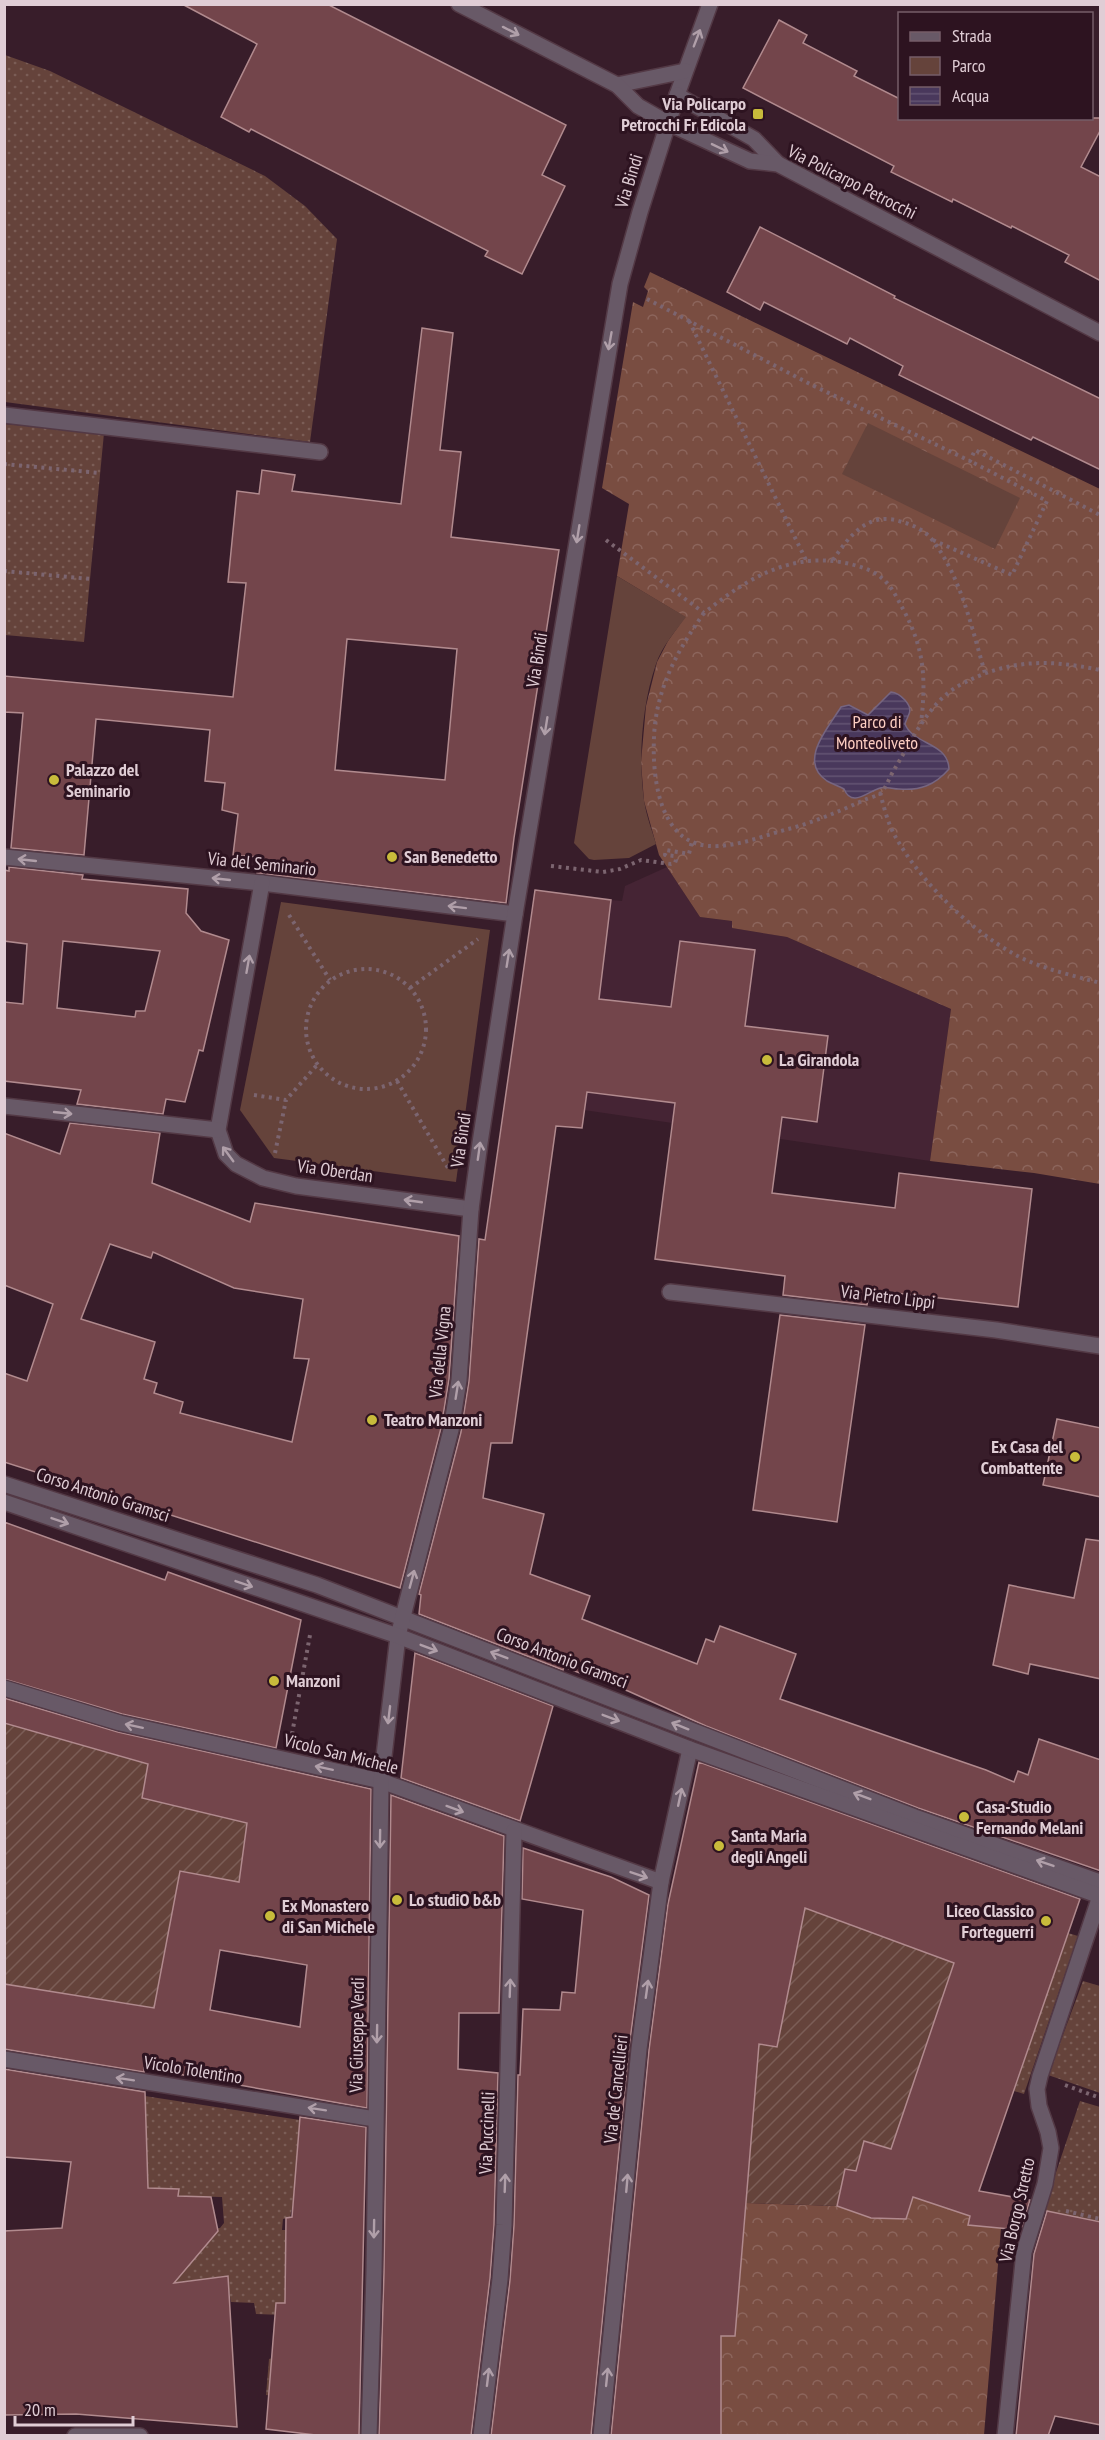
<svg xmlns="http://www.w3.org/2000/svg" width="1105" height="2440" font-family="'PT Sans Narrow',sans-serif">
	<style>
		.built { fill: #452434 }
		.grass { fill: url(#grass-dots) }
		.forest { fill: url(#forest-crowns) }
		.park { fill: #65433b }
		.garden { fill: url(#garden-furrows) }
		.water { fill: url(#water-rules); stroke: #766580; stroke-width: 1.5 }
		.building { fill: #73454b; stroke: #b18a8e; stroke-width: 1.5; fill-rule: evenodd }
		.lines { fill: none; stroke-linecap: round; stroke-linejoin: round }
		.service-casing { stroke: #533945; stroke-width: 18 }
		.pedestrian-casing { stroke: #533945; stroke-width: 18 }
		.minor-casing { stroke: #533945; stroke-width: 18 }
		.tertiary-casing { stroke: #533945; stroke-width: 18 }
		.path { stroke: #7c6570; stroke-width: 4; stroke-dasharray: 3 4.5; stroke-linecap: butt }
		.service { stroke: #685967; stroke-width: 15 }
		.pedestrian { stroke: #685967; stroke-width: 15 }
		.minor { stroke: #685967; stroke-width: 15 }
		.tertiary { stroke: #685967; stroke-width: 15 }
		.oneway { stroke: #b09fa9 }
		.poi-dot { fill: #c8bb3b; stroke: #2d1320; stroke-width: 2 }
		.labels { text-anchor: middle; stroke-width: 6; stroke-linejoin: round; paint-order: stroke }
		.poi-label { font-size: 18px; font-weight: bold; fill: #e0cdd5; stroke: #2d1320; text-anchor: start }
		.street-label { font-size: 18px; fill: #e0cdd5; stroke: #2d1320 }
		.park-label { font-size: 18px; fill: #fdcec2; stroke: #2d1320 }
	</style>
	<defs>
		<pattern id="grass-dots" width="8" height="8" patternUnits="userSpaceOnUse" patternTransform="scale(1.5)"><rect width="8" height="8" fill="#65433b"/><path d="M2 2h.1M6 6h.1" fill="none" stroke="#7b5d56" stroke-width="1.8" stroke-linecap="round"/></pattern>
		<pattern id="forest-crowns" width="20" height="18" patternUnits="userSpaceOnUse" patternTransform="scale(1.5)"><rect width="20" height="18" fill="#794d41"/><path d="M2 6a3 3 0 1 1 6 0M12 15a3 3 0 1 1 6 0" fill="none" stroke="#8c655c"/></pattern>
		<pattern id="garden-furrows" width="10" height="10" patternUnits="userSpaceOnUse" patternTransform="scale(1.5)"><rect width="10" height="10" fill="#65433b"/><path d="M-1 1l2-2M0 10L10 0M9 11l2-2" fill="none" stroke="#7b5d56"/></pattern>
		<pattern id="water-rules" width="6" height="5" patternUnits="userSpaceOnUse" patternTransform="scale(1.5)"><rect width="6" height="5" fill="#49385c"/><path d="M0 2.5h6" fill="none" stroke="#635472"/></pattern>
	</defs>
	<rect width="100%" height="100%" fill="#381d2a"/>
	<!-- built -->
	<polygon class="built" points="667,867 700,917 732,921 733,928 787,937 951,1009 930,1161 584,1110 611,900 622,901 625,886"/>
	<!-- grass -->
	<g class="grass">
		<polygon points="5,55 50,71 265,176 305,206 337,239 310,442 5,402"/>
		<polygon points="4,424 104,433 84,642 5,635"/>
		<polygon points="1068,1933 1078,1936 1024,2094 1014,2091"/>
		<polygon points="1083,1981 1100,1986 1100,2093 1048,2075"/>
		<polygon points="145,2096 300,2120 293,2203 290,2218 283,2219 282,2230 286,2230 291,2398 266,2395 269,2359 273,2358 282,2315 256,2314 254,2303 231,2302 226,2276 127,2289 178,2229 220,2228 224,2223 222,2197 178,2196 179,2190 148,2188"/>
		<polygon points="1080,2101 1100,2107 1100,2222 1043,2211"/>
	</g>
	<!-- forest -->
	<g class="forest">
		<polygon points="650,272 1100,489 1100,1184 1034,1173 930,1161 951,1009 787,937 732,928 732,921 700,917 659,855 644,801 641,762 646,706 657,662 668,641 685,617 617,576 629,504 602,488 633,302 643,307 648,291 644,287"/>
		<polygon points="913,2197 970,2216 969,2225 1001,2228 984,2435 721,2435 721,2336 735,2336 746,2203 837,2206 871,2218 906,2219"/>
	</g>
	<!-- park -->
	<g class="park">
		<polygon points="868,423 1020,498 995,549 842,474"/>
		<path d="M 617,576 L 686,617 C 675,632 662,646 656,664 C 642,705 638,756 644,800 C 646,815 652,830 656,844 L 629,858 L 594,860 L 589,859 L 574,843 Z"/>
		<polygon points="281,902 490,930 456,1182 274,1158 240,1110"/>
	</g>
	<!-- garden -->
	<g class="garden">
		<polygon points="4,1723 148,1764 142,1798 247,1823 239,1882 180,1871 154,2008 5,1984"/>
		<polygon points="805,1908 954,1963 891,2149 864,2141 856,2171 845,2169 837,2206 746,2203 759,2044 777,2047"/>
	</g>
	<!-- water -->
	<path class="water" d="M 891,692 C 900,693 913,705 909,714 C 908,717 906,720 905,724 C 913,745 948,742 949,769 C 935,785 920,791 899,789 C 893,789 885,786 880,788 C 867,792 852,808 844,789 C 839,786 832,784 827,781 C 797,761 829,727 841,707 L 849,705 L 868,715 Z"/>
	<!-- building -->
	<g class="building">
		<polygon points="182,4 327,4 566,125 542,175 565,186 522,274 485,256 488,251 251,129 249,132 221,117 257,44"/>
		<polygon points="779,20 807,35 803,43 857,71 854,76 900,99 900,118 1101,118 1101,129 1081,167 1101,177 1101,281 1065,262 1069,255 1012,226 1011,228 953,199 952,202 891,172 894,166 743,88"/>
		<polygon points="760,227 895,296 894,298 1101,399 1101,470 1033,437 1031,440 899,375 903,366 850,338 847,344 764,302 760,310 727,292"/>
		<path d="M 422,328 L 453,333 L 440,450 L 461,452 L 451,537 L 559,550 L 514,838 L 506,903 L 257,873 L 259,857 L 233,855 L 238,814 L 222,810 L 225,783 L 205,781 L 210,730 L 96,719 L 84,855 L 11,848 L 23,713 L 4,712 L 4,676 L 233,697 L 246,583 L 228,582 L 237,491 L 259,494 L 262,470 L 295,475 L 292,491 L 401,504 ZM 347,639 L 457,649 L 445,780 L 335,770 Z"/>
		<path d="M 9,867 L 83,875 L 82,879 L 188,889 L 186,913 L 201,931 L 229,940 L 203,1051 L 199,1050 L 185,1102 L 166,1099 L 163,1114 L 77,1104 L 81,1090 L 4,1081 L 4,1002 L 23,1004 L 27,944 L 4,941 L 4,870 L 9,871 ZM 63,941 L 160,951 L 145,1011 L 136,1011 L 135,1017 L 57,1008 Z"/>
		<polygon points="535,890 611,900 599,999 671,1007 680,941 755,950 745,1026 828,1036 817,1122 782,1117 772,1193 895,1208 899,1173 1032,1189 1018,1307 870,1290 867,1305 783,1295 785,1276 655,1259 675,1103 587,1092 582,1128 556,1126 512,1443 491,1443 483,1498 544,1514 530,1574 590,1596 582,1619 697,1664 706,1639 714,1642 720,1626 796,1654 780,1699 986,1770 1014,1782 1018,1771 1028,1775 1039,1739 1101,1760 1101,1871 918,1808 706,1726 628,1691 564,1667 563,1670 419,1614 421,1595 419,1594 461,1432 469,1381 479,1239 485,1240"/>
		<path d="M 70,1123 L 160,1133 L 152,1183 L 250,1222 L 255,1203 L 459,1236 L 449,1379 L 441,1428 L 400,1588 L 4,1462 L 4,1373 L 27,1381 L 53,1304 L 4,1285 L 4,1133 L 60,1154 ZM 110,1244 L 151,1258 L 153,1252 L 234,1288 L 303,1299 L 294,1358 L 309,1359 L 292,1442 L 180,1413 L 183,1402 L 154,1393 L 157,1383 L 144,1379 L 155,1342 L 81,1319 Z"/>
		<polygon points="780,1315 865,1325 837,1522 753,1510"/>
		<polygon points="1057,1419 1101,1428 1101,1497 1043,1485"/>
		<polygon points="4,1522 165,1580 168,1572 301,1620 276,1748 122,1714 4,1679"/>
		<polygon points="1086,1539 1101,1541 1101,1679 1030,1664 1028,1674 993,1665 1009,1585 1074,1598"/>
		<polygon points="415,1653 553,1706 520,1821 401,1778"/>
		<path d="M 4,1698 L 118,1732 L 371,1789 L 367,2108 L 144,2068 L 144,2072 L 4,2049 L 4,1984 L 154,2008 L 180,1871 L 239,1882 L 247,1823 L 142,1798 L 148,1764 L 4,1723 ZM 220,1950 L 307,1965 L 300,2027 L 210,2010 Z"/>
		<polygon points="699,1762 1080,1899 979,2191 1030,2200 1021,2230 968,2225 970,2216 913,2197 906,2219 871,2218 837,2206 845,2169 856,2171 864,2141 891,2149 954,1963 805,1908 777,2047 759,2044 735,2336 721,2336 721,2436 611,2436 649,2050 668,1904"/>
		<polygon points="391,1795 504,1836 499,2013 459,2013 458,2069 498,2073 494,2225 490,2278 471,2436 379,2436 384,2272"/>
		<polygon points="523,1848 611,1877 649,1895 629,2048 591,2436 491,2436 510,2280 514,2225 518,2075 520,2075 523,2009 560,2010 562,1992 575,1993 583,1910 522,1899"/>
		<polygon points="4,2069 145,2092 148,2188 179,2189 178,2196 211,2197 218,2231 174,2283 228,2276 237,2427 76,2414 4,2415 4,2231 62,2228 71,2162 4,2157"/>
		<polygon points="300,2117 366,2127 359,2436 324,2436 266,2429 276,2303 285,2303 286,2218 292,2217"/>
		<polygon points="1047,2211 1101,2222 1101,2425 1055,2416 1048,2436 1016,2436 1034,2254"/>
	</g>
	<g class="lines">
		<defs>
			<g id="service">
				<polyline points="4,415 320,452"/>
				<polyline points="4,1484 317,1585 915,1817 1100,1882"/>
			</g>
			<polyline id="pedestrian" points="1005,2436 1024,2252 1045,2184 1051,2148 1048,2132 1039,2106 1037,2089 1040,2076 1100,1896"/>
			<g id="minor">
				<polyline points="710,4 677,95 754,139 778,164"/>
				<polyline points="617,85 685,71"/>
				<polyline points="4,857 262,883 515,914"/>
				<polyline points="262,883 218,1130 226,1154 236,1164 263,1178 296,1186 471,1209"/>
				<polyline points="4,1106 218,1130"/>
				<polyline points="670,1292 996,1330 1100,1346"/>
				<polyline points="4,1688 120,1723 381,1781 661,1882"/>
				<polyline points="4,2059 375,2119"/>
				<polyline points="75,2436 140,2436"/>
				<polyline points="369,2436 374,2272 381,1781 384,1756 398,1636 451,1430 459,1380 471,1209 480,1143 515,914 620,284 640,212 677,95"/>
				<polyline points="481,2436 500,2279 504,2225 514,1831"/>
				<polyline points="601,2436 639,2049 661,1882 690,1749"/>
			</g>
			<g id="tertiary">
				<polyline points="459,4 617,85 638,106 668,123 750,161 778,164 1100,333"/>
				<polyline points="4,1502 398,1636 690,1749 1100,1896"/>
			</g>
		</defs>
		<!-- service casing -->
		<use href="#service" class="service-casing"/>
		<!-- pedestrian casing -->
		<use href="#pedestrian" class="pedestrian-casing"/>
		<!-- minor casing -->
		<use href="#minor" class="minor-casing"/>
		<!-- tertiary casing -->
		<use href="#tertiary" class="tertiary-casing"/>
		<!-- path -->
		<g class="path">
			<polyline points="647,299 810,384 970,461 975,450 1100,515"/>
			<polyline points="689,321 806,560"/>
			<polyline points="4,464 100,473"/>
			<path d="M 606,540 L 704,613 C 746,579 793,550 850,564 C 863,567 877,572 886,582 C 893,589 898,600 903,609 C 925,650 926,679 921,724"/>
			<polyline points="933,540 1012,575 1047,501 970,461"/>
			<path d="M 833,560 C 849,536 869,510 902,522 C 914,525 926,531 933,541 C 961,577 972,629 985,673"/>
			<polyline points="4,571 91,579"/>
			<path d="M 704,613 C 677,651 656,689 654,737 C 652,780 660,850 718,846 C 743,845 768,834 792,828 C 817,821 840,811 864,800 C 869,798 877,796 881,793 C 886,788 890,776 894,770 C 912,740 929,702 960,685 C 1008,659 1048,659 1100,670"/>
			<path d="M 880,793 C 884,807 888,824 895,836 C 920,881 969,929 1014,954 C 1041,969 1072,975 1100,983"/>
			<polyline points="551,866 603,872 620,869 641,860 671,864 675,863 676,860 674,856 665,855 666,850 689,854 692,841"/>
			<polyline points="289,915 330,980"/>
			<circle cx="366" cy="1029" r="60"/>
			<polyline points="410,988 478,939"/>
			<polyline points="397,1081 448,1168"/>
			<polyline points="254,1095 286,1100 317,1065"/>
			<polyline points="275,1153 286,1100"/>
			<polyline points="292,1734 310,1635"/>
			<polyline points="1065,2085 1100,2098"/>
			<polyline points="1066,2211 1100,2219"/>
		</g>
		<!-- service -->
		<use href="#service" class="service"/>
		<!-- pedestrian -->
		<use href="#pedestrian" class="pedestrian"/>
		<!-- minor -->
		<use href="#minor" class="minor"/>
		<!-- tertiary -->
		<use href="#tertiary" class="tertiary"/>
	</g>
	<!-- one-way arrows -->
	<defs><path id="oneway-shaft" d="M-6 0H5M1.5-3L5.5 0L1.5 3" fill="none" stroke-width="1.6" stroke-linecap="round" stroke-linejoin="round" transform="scale(1.5)"/></defs>
	<g class="oneway">
		<use href="#oneway-shaft" transform="translate(511 31) rotate(27)"/>
		<use href="#oneway-shaft" transform="translate(697 38) rotate(-69)"/>
		<use href="#oneway-shaft" transform="translate(720 148) rotate(26)"/>
		<use href="#oneway-shaft" transform="translate(610 341) rotate(100)"/>
		<use href="#oneway-shaft" transform="translate(578 534) rotate(99)"/>
		<use href="#oneway-shaft" transform="translate(546 726) rotate(99)"/>
		<use href="#oneway-shaft" transform="translate(27 860) rotate(-174)"/>
		<use href="#oneway-shaft" transform="translate(221 879) rotate(-174)"/>
		<use href="#oneway-shaft" transform="translate(457 907) rotate(-173)"/>
		<use href="#oneway-shaft" transform="translate(508 958) rotate(-81)"/>
		<use href="#oneway-shaft" transform="translate(248 964) rotate(-80)"/>
		<use href="#oneway-shaft" transform="translate(63 1113) rotate(6)"/>
		<use href="#oneway-shaft" transform="translate(479 1151) rotate(-82)"/>
		<use href="#oneway-shaft" transform="translate(228 1154) rotate(-126)"/>
		<use href="#oneway-shaft" transform="translate(413 1201) rotate(-172)"/>
		<use href="#oneway-shaft" transform="translate(457 1390) rotate(-81)"/>
		<use href="#oneway-shaft" transform="translate(60 1521) rotate(19)"/>
		<use href="#oneway-shaft" transform="translate(412 1579) rotate(-75)"/>
		<use href="#oneway-shaft" transform="translate(244 1584) rotate(19)"/>
		<use href="#oneway-shaft" transform="translate(429 1648) rotate(21)"/>
		<use href="#oneway-shaft" transform="translate(499 1655) rotate(-159)"/>
		<use href="#oneway-shaft" transform="translate(389 1715) rotate(97)"/>
		<use href="#oneway-shaft" transform="translate(611 1718) rotate(21)"/>
		<use href="#oneway-shaft" transform="translate(134 1726) rotate(-168)"/>
		<use href="#oneway-shaft" transform="translate(680 1726) rotate(-158)"/>
		<use href="#oneway-shaft" transform="translate(324 1768) rotate(-168)"/>
		<use href="#oneway-shaft" transform="translate(862 1796) rotate(-159)"/>
		<use href="#oneway-shaft" transform="translate(680 1797) rotate(-78)"/>
		<use href="#oneway-shaft" transform="translate(455 1809) rotate(20)"/>
		<use href="#oneway-shaft" transform="translate(380 1839) rotate(91)"/>
		<use href="#oneway-shaft" transform="translate(1045 1863) rotate(-161)"/>
		<use href="#oneway-shaft" transform="translate(639 1875) rotate(19)"/>
		<use href="#oneway-shaft" transform="translate(510 1988) rotate(-88)"/>
		<use href="#oneway-shaft" transform="translate(647 1989) rotate(-82)"/>
		<use href="#oneway-shaft" transform="translate(377 2034) rotate(91)"/>
		<use href="#oneway-shaft" transform="translate(125 2079) rotate(-171)"/>
		<use href="#oneway-shaft" transform="translate(317 2109) rotate(-171)"/>
		<use href="#oneway-shaft" transform="translate(505 2183) rotate(-88)"/>
		<use href="#oneway-shaft" transform="translate(627 2183) rotate(-85)"/>
		<use href="#oneway-shaft" transform="translate(374 2229) rotate(91)"/>
		<use href="#oneway-shaft" transform="translate(488 2377) rotate(-83)"/>
		<use href="#oneway-shaft" transform="translate(607 2377) rotate(-84)"/>
	</g>
	<!-- markers -->
	<g class="poi-dot">
		<rect x="752" y="108" width="12" height="12" rx="3"/>
		<circle cx="54" cy="780" r="6"/>
		<circle cx="392" cy="857" r="6"/>
		<circle cx="767" cy="1060" r="6"/>
		<circle cx="372" cy="1420" r="6"/>
		<circle cx="1075" cy="1457" r="6"/>
		<circle cx="274" cy="1681" r="6"/>
		<circle cx="964" cy="1817" r="6"/>
		<circle cx="719" cy="1846" r="6"/>
		<circle cx="397" cy="1900" r="6"/>
		<circle cx="270" cy="1916" r="6"/>
		<circle cx="1046" cy="1921" r="6"/>
	</g>
	<g class="labels">
		<!-- poi labels -->
		<g class="poi-label">
			<text x="746" y="110" text-anchor="end">Via Policarpo<tspan x="746" dy="21">Petrocchi Fr Edicola</tspan></text>
			<text x="66" y="776">Palazzo del<tspan x="66" dy="21">Seminario</tspan></text>
			<text x="404" y="863">San Benedetto</text>
			<text x="779" y="1066">La Girandola</text>
			<text x="384" y="1426">Teatro Manzoni</text>
			<text x="1063" y="1453" text-anchor="end">Ex Casa del<tspan x="1063" dy="21">Combattente</tspan></text>
			<text x="286" y="1687">Manzoni</text>
			<text x="976" y="1813">Casa-Studio<tspan x="976" dy="21">Fernando Melani</tspan></text>
			<text x="731" y="1842">Santa Maria<tspan x="731" dy="21">degli Angeli</tspan></text>
			<text x="409" y="1906">Lo studiO b&amp;b</text>
			<text x="282" y="1912">Ex Monastero<tspan x="282" dy="21">di San Michele</tspan></text>
			<text x="1034" y="1917" text-anchor="end">Liceo Classico<tspan x="1034" dy="21">Forteguerri</tspan></text>
		</g>
		<!-- street labels -->
		<g class="street-label">
			<text transform="translate(629 181) rotate(-73)" y="6">Via Bindi</text>
			<text transform="translate(852 182) rotate(27)" y="6">Via Policarpo Petrocchi</text>
			<text transform="translate(537 660) rotate(-81)" y="6">Via Bindi</text>
			<text transform="translate(262 864) rotate(6)" y="6">Via del Seminario</text>
			<text transform="translate(461 1140) rotate(-82)" y="6">Via Bindi</text>
			<text transform="translate(335 1171) rotate(8)" y="6">Via Oberdan</text>
			<text transform="translate(888 1297) rotate(7)" y="6">Via Pietro Lippi</text>
			<text transform="translate(440 1352) rotate(-84)" y="6">Via della Vigna</text>
			<text transform="translate(103 1495) rotate(18)" y="6">Corso Antonio Gramsci</text>
			<text transform="translate(562 1658) rotate(21)" y="6">Corso Antonio Gramsci</text>
			<text transform="translate(341 1754) rotate(14)" y="6">Vicolo San Michele</text>
			<text transform="translate(357 2035) rotate(-89)" y="6">Via Giuseppe Verdi</text>
			<text transform="translate(193 2070) rotate(9)" y="6">Vicolo Tolentino</text>
			<text transform="translate(616 2089) rotate(-84)" y="6">Via de' Cancellieri</text>
			<text transform="translate(487 2133) rotate(-88)" y="6">Via Puccinelli</text>
			<text transform="translate(1017 2210) rotate(-77)" y="6">Via Borgo Stretto</text>
		</g>
		<!-- park labels -->
		<g class="park-label">
			<text x="877" y="728">Parco di<tspan x="877" dy="21">Monteoliveto</tspan></text>
		</g>
	</g>
	<!-- border -->
	<rect width="1105" height="2440" fill="none" stroke="#e0cdd5" stroke-width="12"/>
	<!-- legend -->
	<rect x="898" y="12" width="195" height="108" fill="#2d1320" stroke="#755d68" stroke-width="1.5"/>
	<rect x="910" y="32" width="30" height="9" fill="#685967" stroke="#755d68" stroke-width="1.5"/>
	<text x="952" y="42" font-size="18" fill="#e0cdd5">Strada</text>
	<rect x="910" y="57" width="30" height="18" fill="#65433b" stroke="#755d68" stroke-width="1.5"/>
	<text x="952" y="72" font-size="18" fill="#e0cdd5">Parco</text>
	<rect x="910" y="87" width="30" height="18" fill="url(#water-rules)" stroke="#755d68" stroke-width="1.5"/>
	<text x="952" y="102" font-size="18" fill="#e0cdd5">Acqua</text>
	<!-- scale -->
	<path d="M15 2416v9h118v-9" fill="none" stroke="#e0cdd5" stroke-width="3"/>
	<text x="24" y="2416" font-size="18" fill="#e0cdd5" stroke="#2d1320" stroke-width="4.5" paint-order="stroke">20 m</text>
</svg>
